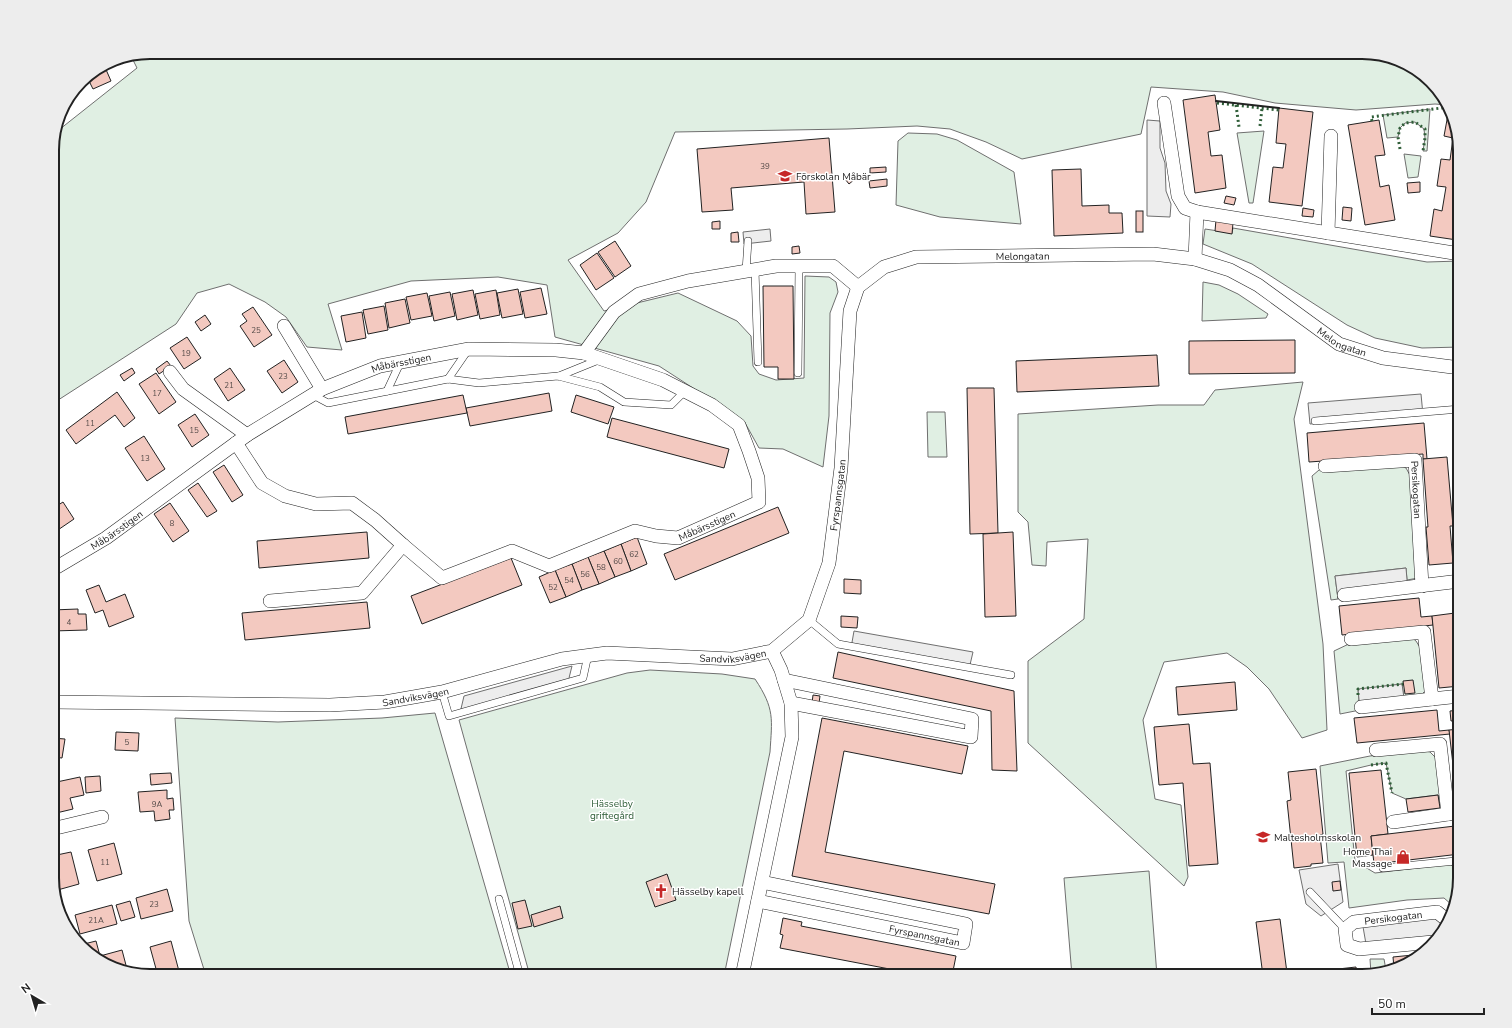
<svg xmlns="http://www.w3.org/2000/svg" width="1512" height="1028" font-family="'Nunito Sans',sans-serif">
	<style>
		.green { fill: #e0efe3; stroke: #6f6f6f }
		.parking { fill: #ededed; stroke: #6f6f6f }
		.building { fill: #f3c9c0; stroke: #222 }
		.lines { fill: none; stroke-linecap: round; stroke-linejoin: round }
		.lane-casing { stroke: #222; stroke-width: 8 }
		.street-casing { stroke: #222; stroke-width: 14 }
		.lane { stroke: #fff; stroke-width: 7 }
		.street { stroke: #fff; stroke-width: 13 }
		.hedge { stroke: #2f5e38; stroke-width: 3; stroke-dasharray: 2 3; stroke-linecap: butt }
		.wall { stroke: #222; stroke-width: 2 }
		.labels { text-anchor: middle; stroke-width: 3; stroke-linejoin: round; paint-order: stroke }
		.number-label { font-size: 8px; fill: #564c4a }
		.poi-label { font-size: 10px; fill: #222; stroke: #fff; text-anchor: start }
		.street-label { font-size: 10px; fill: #222; stroke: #fff }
		.park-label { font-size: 10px; fill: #2f5e38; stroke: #fff }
		.rim { fill: none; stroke: #222; stroke-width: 2 }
	</style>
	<rect width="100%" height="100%" fill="#fff"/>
	<!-- green -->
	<g class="green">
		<polygon points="150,52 425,52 430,57 493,52 1362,52 1417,69 1448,105 1435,104 1356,110 1275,103 1223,92 1151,87 1141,134 1022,159 986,142 950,129 917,126 847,129 675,132 646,202 618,233 568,260 604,311 678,293 737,321 751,336 753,366 759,374 776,380 804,378 805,276 829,277 836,282 838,292 830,313 829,416 823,467 783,449 759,448 744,421 659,366 555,337 547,285 498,277 411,281 328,304 342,350 307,347 286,317 265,302 229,284 197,293 176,324 52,404 52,144 55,133 137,68 131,56"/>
		<polygon points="1430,109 1427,151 1423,151 1425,138 1424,129 1415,122 1405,123 1400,128 1398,137 1387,138 1383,115"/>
		<polygon points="1264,131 1253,203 1249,203 1237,133"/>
		<polygon points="908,133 937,134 957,140 1014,172 1021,224 940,217 896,205 898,141"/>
		<polygon points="1404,154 1421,156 1418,177 1408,178"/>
		<polygon points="1233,228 1427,262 1460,261 1460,347 1422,348 1375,338 1347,325 1252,264 1203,244 1205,229 1232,233"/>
		<polygon points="1203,282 1219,285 1238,294 1268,314 1266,318 1202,321"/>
		<polygon points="1303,382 1294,419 1323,644 1327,730 1302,738 1269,689 1247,667 1227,653 1164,662 1143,720 1155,799 1181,805 1188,877 1184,886 1028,743 1028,661 1084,619 1088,539 1047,542 1046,566 1032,565 1028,522 1018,512 1018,414 1158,405 1204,405 1215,390"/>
		<polygon points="927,412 945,412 947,457 928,457"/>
		<polygon points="1396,463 1406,468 1411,477 1418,578 1407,580 1406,568 1335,576 1338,599 1331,600 1312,476 1319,470"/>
		<polygon points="1411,637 1416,641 1421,649 1426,690 1420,696 1404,698 1402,684 1358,690 1360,710 1340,714 1334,651 1353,642"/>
		<path d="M 650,670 L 722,674 L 755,679 C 775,709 772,719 770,752 L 724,976 L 530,976 L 459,720 L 627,673 Z"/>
		<polygon points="435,713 511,976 206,976 189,921 175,718 278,722 382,718"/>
		<polygon points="1421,750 1430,752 1438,760 1443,802 1439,803 1438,795 1406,799 1392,793 1386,763 1371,765 1346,771 1355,861 1375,873 1450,864 1457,869 1458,883 1452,905 1444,898 1407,900 1349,908 1344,862 1328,863 1320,766 1370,756"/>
		<polygon points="1149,871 1157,976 1072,976 1064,878"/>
		<polygon points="1370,959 1384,959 1386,970 1371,974"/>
	</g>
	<!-- parking -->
	<g class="parking">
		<polygon points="1147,120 1160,121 1160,148 1165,163 1166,191 1171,204 1170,217 1147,216"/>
		<polygon points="770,229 771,241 744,244 743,232"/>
		<polygon points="1421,394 1423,415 1310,424 1308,403"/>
		<polygon points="1406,568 1408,591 1338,599 1335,576"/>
		<polygon points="854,631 973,652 969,669 851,648"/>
		<polygon points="572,666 568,682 460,713 464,696"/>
		<polygon points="1402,684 1405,705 1360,710 1358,689"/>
		<polygon points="1338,864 1343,902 1321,916 1306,904 1299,870"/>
		<polygon points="1441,913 1443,933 1440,935 1366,944 1362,921"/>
	</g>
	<!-- building -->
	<g class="building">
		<polygon points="104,65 111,81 93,89 87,77"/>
		<polygon points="1215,95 1220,130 1208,132 1211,156 1222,155 1226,188 1195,193 1183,100"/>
		<polygon points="1279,108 1313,112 1302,206 1269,202 1273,167 1283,168 1286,144 1276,143"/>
		<polygon points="1449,109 1450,109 1460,150 1460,222 1457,240 1430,236 1434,209 1442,211 1446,187 1437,186 1441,159 1450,160 1453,138 1444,136"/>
		<polygon points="1379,120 1385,155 1375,156 1380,187 1389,185 1395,220 1365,225 1348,125"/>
		<polygon points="829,138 835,212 806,214 804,182 731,188 733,210 702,212 697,149"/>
		<polygon points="886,167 886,172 870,173 870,168"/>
		<polygon points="1081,169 1082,206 1109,205 1109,213 1122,213 1123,233 1054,236 1052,170"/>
		<polygon points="850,174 855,179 849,184 845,179"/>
		<polygon points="887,179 887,186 870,188 869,181"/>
		<polygon points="1420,182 1420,192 1408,193 1407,183"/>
		<polygon points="1226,196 1236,198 1234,205 1224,203"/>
		<polygon points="1343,207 1352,208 1351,221 1342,220"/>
		<polygon points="1303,208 1314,210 1313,217 1302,216"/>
		<rect x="1136" y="211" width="7" height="21"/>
		<polygon points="1216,220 1233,223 1232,234 1215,231"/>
		<polygon points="720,221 720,229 712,229 712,222"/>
		<polygon points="738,232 739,242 731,242 731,233"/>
		<polygon points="615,241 631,266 615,277 598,252"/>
		<polygon points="799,246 800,253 792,254 792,247"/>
		<polygon points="597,253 614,278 596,290 580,265"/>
		<polygon points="763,286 793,286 794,379 778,379 778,367 764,367"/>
		<polygon points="541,288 547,314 525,318 520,292"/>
		<polygon points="518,289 523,314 502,318 497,293"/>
		<polygon points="473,290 478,315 457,320 452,294"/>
		<polygon points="496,290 500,315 480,319 475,294"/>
		<polygon points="450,292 455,316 434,321 429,296"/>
		<polygon points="427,293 432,316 411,320 406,297"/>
		<polygon points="405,299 410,323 389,328 385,303"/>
		<polygon points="384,306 388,330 368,334 363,310"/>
		<polygon points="253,307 272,335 254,347 240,326 247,321 242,314"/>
		<polygon points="362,312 366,338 346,342 341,316"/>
		<polygon points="205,315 211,324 201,331 195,322"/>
		<polygon points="187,337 201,358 184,369 170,348"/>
		<polygon points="1295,340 1295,373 1189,374 1189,341"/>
		<polygon points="1157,355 1159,386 1017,392 1016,361"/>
		<polygon points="284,360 298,382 282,393 267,371"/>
		<polygon points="167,361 171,366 159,374 156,369"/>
		<polygon points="132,368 135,373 124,381 120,375"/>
		<polygon points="230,368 245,390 228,401 214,379"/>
		<polygon points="156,373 176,402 159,414 139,384"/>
		<polygon points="967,388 994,388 998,533 970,534"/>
		<polygon points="117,392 135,418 124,427 115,415 76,444 66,430"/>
		<polygon points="549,393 552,411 470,426 466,408"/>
		<polygon points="463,395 467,413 348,434 345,417"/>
		<polygon points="576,395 614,407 608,424 571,412"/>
		<polygon points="195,414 209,435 192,447 178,425"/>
		<polygon points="612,418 729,449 724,468 607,437"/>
		<polygon points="1424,423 1427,459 1423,459 1423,454 1309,462 1307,433"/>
		<polygon points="144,436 165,469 147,481 125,448"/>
		<polygon points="1447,457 1453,526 1450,526 1453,563 1429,565 1426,527 1428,527 1423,459"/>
		<polygon points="224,465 243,495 232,502 213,472"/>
		<polygon points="198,483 217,511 207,517 188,490"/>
		<polygon points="63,502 74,519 52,534 52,509"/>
		<polygon points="170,503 189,531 173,542 154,514"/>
		<polygon points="778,507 789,533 675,580 664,554"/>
		<polygon points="367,532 369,558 259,568 257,541"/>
		<polygon points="1013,532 1016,616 985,617 983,534"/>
		<polygon points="637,537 647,564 631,571 621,544"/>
		<polygon points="621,544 631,571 615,577 604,551"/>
		<polygon points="604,551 615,577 599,584 588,557"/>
		<polygon points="588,557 599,584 582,590 572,564"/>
		<polygon points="511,558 522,585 422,624 411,596"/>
		<polygon points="572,564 582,590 566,597 555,570"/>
		<polygon points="555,570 566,597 550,603 539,577"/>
		<polygon points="844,579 861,580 861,594 844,593"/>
		<polygon points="99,585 106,602 125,594 134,617 109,627 103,610 95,613 86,590"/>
		<polygon points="1419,598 1421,617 1432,616 1433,625 1342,635 1339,606"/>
		<polygon points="367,602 370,628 245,640 242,613"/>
		<polygon points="78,609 78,614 86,614 87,630 52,631 52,610"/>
		<polygon points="1455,613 1460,657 1460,686 1439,688 1432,616"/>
		<polygon points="841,616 858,617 857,628 841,627"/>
		<polygon points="838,652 1014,691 1017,771 992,770 991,711 833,678"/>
		<polygon points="1413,680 1415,693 1405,694 1403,681"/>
		<polygon points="1235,682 1237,710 1178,715 1176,687"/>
		<polygon points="813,695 820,696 819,703 812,703"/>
		<polygon points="1437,710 1439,731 1449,730 1450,734 1357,743 1354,718"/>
		<polygon points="1460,710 1460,720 1451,721 1450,711"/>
		<polygon points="822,718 968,746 962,774 844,751 825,852 995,884 989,914 792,876"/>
		<polygon points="1189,724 1193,764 1210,763 1218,864 1189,866 1183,783 1159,785 1154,727"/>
		<polygon points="1460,729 1460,799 1457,800 1449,730"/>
		<polygon points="116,732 139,733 138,751 115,750"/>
		<polygon points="52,738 65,739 62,758 52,757"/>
		<polygon points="1316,769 1323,834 1320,835 1323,863 1311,864 1311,866 1294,868 1287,801 1291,800 1288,772"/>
		<polygon points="1381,770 1388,834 1371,836 1373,855 1357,857 1349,773"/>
		<polygon points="171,773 172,783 151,785 150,774"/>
		<polygon points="100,776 101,791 86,793 85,777"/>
		<polygon points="80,777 84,795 70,798 73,809 52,814 52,783"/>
		<polygon points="167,790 167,799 173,798 174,810 169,810 170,819 155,821 154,811 140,812 138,792"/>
		<polygon points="1438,795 1440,808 1408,812 1406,799"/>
		<polygon points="1455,826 1458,847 1460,847 1460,854 1374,864 1371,836"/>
		<polygon points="114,843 122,874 97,881 88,850"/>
		<polygon points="71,852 79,884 54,891 52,884 52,856"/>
		<polygon points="667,874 676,900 655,907 646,882"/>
		<polygon points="1340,881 1341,890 1333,891 1332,882"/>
		<polygon points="167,889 173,911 141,919 136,898"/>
		<polygon points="525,900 532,926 518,929 512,903"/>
		<polygon points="130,901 135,917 121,921 116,905"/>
		<polygon points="112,905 117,924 80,934 75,915"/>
		<polygon points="560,906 563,918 534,927 531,915"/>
		<polygon points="783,918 802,922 801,926 956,956 953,971 957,972 956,976 926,976 780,948 783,935 780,934"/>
		<polygon points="1280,919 1287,973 1263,976 1256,922"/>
		<polygon points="96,941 100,956 122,950 127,969 95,959 85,948 84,944"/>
		<polygon points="171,941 180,975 158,976 150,947"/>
		<polygon points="1413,955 1418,955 1406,966 1394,968 1393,957"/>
		<polygon points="1356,967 1357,976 1330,976 1329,970"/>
	</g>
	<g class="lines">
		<defs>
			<g id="lane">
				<polyline points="755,270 758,362"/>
				<polyline points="746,271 748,241"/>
				<polyline points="798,373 799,266"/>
				<polyline points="559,376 601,359"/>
				<polyline points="448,379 468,350"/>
				<polyline points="387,391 401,361"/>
				<polyline points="313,395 328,403 448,379 479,383 558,376 600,387 624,402 671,405 685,391"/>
				<polyline points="1315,421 1460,409"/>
				<polyline points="809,620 838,644 1011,675"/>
				<polyline points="442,692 449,716 583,678 588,655"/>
				<polyline points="1383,868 1456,861 1460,866"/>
				<polyline points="1310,892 1345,929"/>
				<polyline points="499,899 520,976"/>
			</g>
			<g id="street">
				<polyline points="1164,103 1178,196 1185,208 1197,212 1195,259"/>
				<polyline points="1197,212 1460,254"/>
				<polyline points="1328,233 1331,136"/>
				<path id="s1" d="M 858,287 L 884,267 L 916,257 L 1153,254 L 1195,259 L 1230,270 L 1258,285 L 1339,344 L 1383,358 L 1460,368"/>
				<polyline points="284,326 322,389"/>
				<polyline points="170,372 183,389 247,435"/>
				<polyline points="236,443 262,483 285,496 316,504 352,503 375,520 403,545 362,593 270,601"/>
				<path id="s2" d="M 1325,466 L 1415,460 L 1422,586"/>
				<path id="s3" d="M 403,545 L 442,578 L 512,551 L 549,566 L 635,531 L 656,536 L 678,538 L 759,502 L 758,478 L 749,451 L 739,425 L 712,405 L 663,380 L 584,353"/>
				<path id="s4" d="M 52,570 L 106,538 L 247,435 L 322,389 L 380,366 L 469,349 L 556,350 L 584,353 L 614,312 L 639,294 L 688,281 L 776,266 L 833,266 L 858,287"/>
				<polyline points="1344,595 1460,581"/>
				<polyline points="1351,639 1424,632 1432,699 1460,696"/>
				<polyline points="784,680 972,719 971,737 791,703"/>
				<path id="s5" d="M 52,702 L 330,705 L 385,702 L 442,692 L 562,659 L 607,653 L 732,659 L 772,651 L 809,620 L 829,563 L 841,468 L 850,311 L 858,287"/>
				<polyline points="1361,707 1432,699"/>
				<polyline points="1376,750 1440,744 1448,814 1460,813"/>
				<polyline points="1393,822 1448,814"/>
				<polyline points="52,829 102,817"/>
				<path id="s6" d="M 758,901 L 963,943 L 966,924 L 762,882"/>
				<path id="s7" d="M 1433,942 L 1359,949 L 1347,945 L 1345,929 L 1354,922 L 1437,912 L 1447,920"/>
				<polyline points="742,976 792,737 791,703 781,670 772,651"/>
			</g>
		</defs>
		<!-- lane casing -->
		<use href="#lane" class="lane-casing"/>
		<!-- street casing -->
		<use href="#street" class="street-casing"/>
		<!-- lane -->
		<use href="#lane" class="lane"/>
		<!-- street -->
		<use href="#street" class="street"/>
		<!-- hedge -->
		<g class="hedge">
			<polyline points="1217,103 1279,110"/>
			<polyline points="1236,105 1239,127"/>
			<polyline points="1372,121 1371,117 1449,107 1449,109"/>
			<polyline points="1260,126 1262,108"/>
			<polyline points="1400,149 1398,137 1400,128 1405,123 1415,122 1425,129 1425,138 1423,151"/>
			<polyline points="1358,695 1358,689 1403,684"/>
			<polyline points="1371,765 1386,763 1392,793"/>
		</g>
		<!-- wall -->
		<polyline class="wall" points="1216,101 1279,108"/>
	</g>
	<!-- icons -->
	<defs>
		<symbol id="school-bare" viewBox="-9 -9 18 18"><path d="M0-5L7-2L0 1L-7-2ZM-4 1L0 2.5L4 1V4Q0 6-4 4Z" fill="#c62828" stroke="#fff" stroke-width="2.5" paint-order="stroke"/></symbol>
		<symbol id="shop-bare" viewBox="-9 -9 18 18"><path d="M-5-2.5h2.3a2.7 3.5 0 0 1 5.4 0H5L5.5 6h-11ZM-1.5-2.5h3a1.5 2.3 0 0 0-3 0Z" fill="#c62828" stroke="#fff" stroke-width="2.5" paint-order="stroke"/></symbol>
		<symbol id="church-bare" viewBox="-9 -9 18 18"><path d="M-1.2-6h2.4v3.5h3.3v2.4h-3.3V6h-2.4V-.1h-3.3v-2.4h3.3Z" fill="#c62828" stroke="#fff" stroke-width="2.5" paint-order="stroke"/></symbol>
	</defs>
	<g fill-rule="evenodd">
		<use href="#school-bare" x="775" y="166" width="20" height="20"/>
		<use href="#school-bare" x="1253" y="827" width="20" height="20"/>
		<use href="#shop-bare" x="1393" y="847" width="20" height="20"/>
		<use href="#church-bare" x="651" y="881" width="20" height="20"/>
	</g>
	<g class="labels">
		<!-- number labels -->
		<g class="number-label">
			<text x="765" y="169">39</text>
			<text x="256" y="333">25</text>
			<text x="186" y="356">19</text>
			<text x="283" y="379">23</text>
			<text x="229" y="388">21</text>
			<text x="157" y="396">17</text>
			<text x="90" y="426">11</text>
			<text x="194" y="433">15</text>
			<text x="145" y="461">13</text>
			<text x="172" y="526">8</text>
			<text x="634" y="557">62</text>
			<text x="618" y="564">60</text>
			<text x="601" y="570">58</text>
			<text x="585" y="577">56</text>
			<text x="569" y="583">54</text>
			<text x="553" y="590">52</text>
			<text x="69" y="625">4</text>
			<text x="127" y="745">5</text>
			<text x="157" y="807">9A</text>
			<text x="105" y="865">11</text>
			<text x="154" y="907">23</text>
			<text x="96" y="923">21A</text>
		</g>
		<!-- poi labels -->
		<g class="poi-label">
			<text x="796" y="180">Förskolan Måbär</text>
			<text x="1274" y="841">Maltesholmsskolan</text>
			<text x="1392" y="855" text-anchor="end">Home Thai<tspan x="1392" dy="12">Massage</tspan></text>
			<text x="672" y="895">Hässelby kapell</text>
		</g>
		<!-- street labels -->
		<g class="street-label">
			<text dy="4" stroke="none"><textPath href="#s1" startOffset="173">Melongatan</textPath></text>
			<text dy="4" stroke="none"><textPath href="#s1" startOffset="516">Melongatan</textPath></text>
			<text dy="4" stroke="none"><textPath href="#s4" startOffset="409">Måbärsstigen</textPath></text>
			<text dy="4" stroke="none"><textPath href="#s2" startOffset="120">Persikogatan</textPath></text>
			<text dy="4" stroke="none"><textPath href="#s5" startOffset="904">Fyrspannsgatan</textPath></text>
			<text dy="4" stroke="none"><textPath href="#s3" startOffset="334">Måbärsstigen</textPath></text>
			<text dy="4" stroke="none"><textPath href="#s4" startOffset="76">Måbärsstigen</textPath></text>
			<text dy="4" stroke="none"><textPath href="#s5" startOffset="687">Sandviksvägen</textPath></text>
			<text dy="4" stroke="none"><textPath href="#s5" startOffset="364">Sandviksvägen</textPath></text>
			<text dy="4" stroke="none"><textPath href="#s7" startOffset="154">Persikogatan</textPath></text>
			<text dy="4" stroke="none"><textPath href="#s6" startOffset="170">Fyrspannsgatan</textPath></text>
		</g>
		<!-- park labels -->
		<g class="park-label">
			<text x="612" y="807">Hässelby<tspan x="612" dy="12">griftegård</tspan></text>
		</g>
	</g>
	<!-- crop -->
	<path d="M0 0H1512V1028H0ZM150 59H1362A91 91 0 0 1 1453 150V878A91 91 0 0 1 1362 969H150A91 91 0 0 1 59 878V150A91 91 0 0 1 150 59Z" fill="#ededed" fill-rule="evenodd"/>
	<path class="rim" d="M150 59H1362A91 91 0 0 1 1453 150V878A91 91 0 0 1 1362 969H150A91 91 0 0 1 59 878V150A91 91 0 0 1 150 59Z"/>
	<!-- north arrow -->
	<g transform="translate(32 996) rotate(322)" stroke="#ffffff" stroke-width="3" paint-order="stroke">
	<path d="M0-3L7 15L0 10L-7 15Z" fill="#222222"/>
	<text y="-6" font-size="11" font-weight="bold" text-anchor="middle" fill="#222222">N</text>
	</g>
	<!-- scale -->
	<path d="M1372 1008v6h112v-6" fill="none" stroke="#222222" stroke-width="2"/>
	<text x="1378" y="1008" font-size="12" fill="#222222" stroke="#ffffff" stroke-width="3" paint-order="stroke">50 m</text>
</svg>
